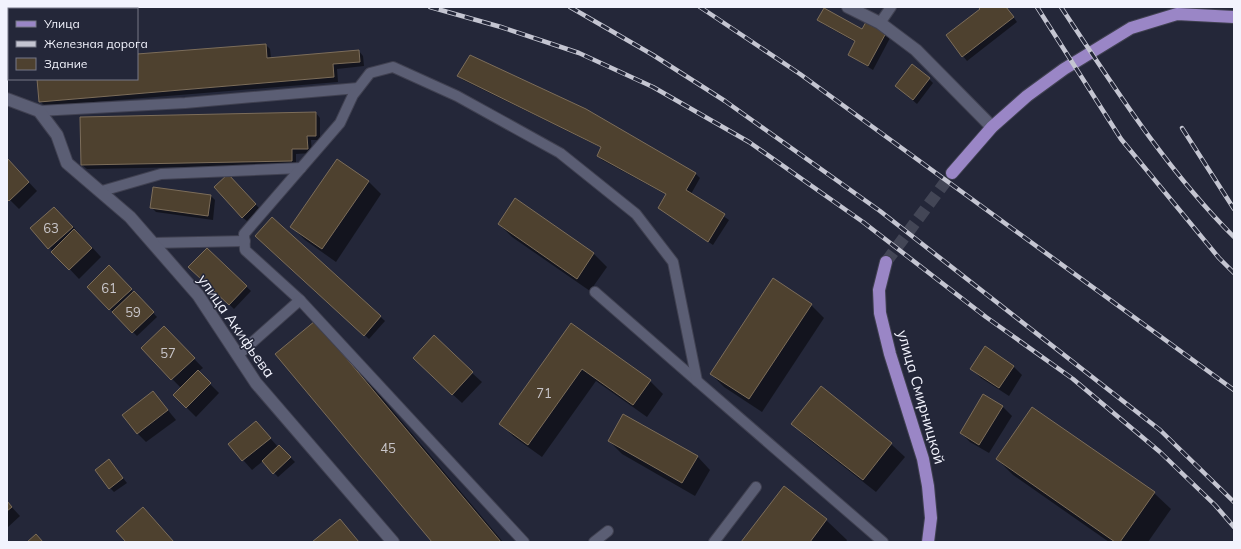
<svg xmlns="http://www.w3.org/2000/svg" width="1241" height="549" font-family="Mulish,sans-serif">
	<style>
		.shadow { fill: #0007 }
		.building { fill: #4e412f; stroke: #7c6d5a }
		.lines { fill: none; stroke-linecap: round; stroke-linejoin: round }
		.primary-tunnel { stroke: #434656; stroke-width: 12; stroke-dasharray: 12 6; stroke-linecap: butt }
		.lane-casing { stroke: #404151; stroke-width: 12 }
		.street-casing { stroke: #404151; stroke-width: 14 }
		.primary-casing { stroke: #404151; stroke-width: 14 }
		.lane { stroke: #5b5e74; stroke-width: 10 }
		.street { stroke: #5b5e74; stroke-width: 12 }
		.primary { stroke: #9a86c6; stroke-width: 12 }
		.rail-casing { stroke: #c4c5d1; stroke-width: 4.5 }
		.rail { stroke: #242739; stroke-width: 3; stroke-dasharray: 9; stroke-linecap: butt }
		.labels { text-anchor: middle; stroke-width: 3; stroke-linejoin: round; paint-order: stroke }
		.number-label { font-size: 13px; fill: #c9c6ca }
		.street-label { font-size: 15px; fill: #f2f3fd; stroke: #242739 }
	</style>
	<rect width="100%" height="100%" fill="#242739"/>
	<!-- shadow -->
	<g class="shadow">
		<polygon points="979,7 1006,7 1017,22 967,61 947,36 981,9"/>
		<polygon points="818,20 886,34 890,38 873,70 849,55 855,42 823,24"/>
		<polygon points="266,45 270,49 271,58 359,51 363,56 364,66 337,69 338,82 45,106 40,101 38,79 137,79 137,55"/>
		<polygon points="458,76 695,173 700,178 691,194 729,220 713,245 659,208 667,195 602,160 598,155 602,148 463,80"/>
		<polygon points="929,79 933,83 917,104 896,86"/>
		<polygon points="316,113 320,118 320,140 311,140 312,153 296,154 296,165 87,169 82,165"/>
		<polygon points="7,159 37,191 19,209 7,197"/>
		<polygon points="232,180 260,209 247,221 242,217"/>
		<polygon points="368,181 381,194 336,262 305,240 292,227"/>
		<polygon points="154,188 211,196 215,200 213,220 156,212 152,208"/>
		<polygon points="516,200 594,254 607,267 590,291 512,237 499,224"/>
		<polygon points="64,217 101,257 79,279 32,229"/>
		<polygon points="273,218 385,321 369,339 260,240"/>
		<polygon points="207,249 251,291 234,309 190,267"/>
		<polygon points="109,267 157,317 137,336 88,287"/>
		<polygon points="811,305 824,318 762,412 724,387 711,374"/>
		<polygon points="571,325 650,381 663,394 647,417 596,381 542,457 514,437 501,424"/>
		<polygon points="164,328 203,368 198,372 219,393 196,417 174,395 181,388 142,348"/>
		<polygon points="336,343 503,542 434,542 276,355"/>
		<polygon points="1013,366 1022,375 1009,396 981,378 972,369"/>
		<polygon points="423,367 472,373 482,382 462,403"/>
		<polygon points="153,392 176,420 146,442 137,433"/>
		<polygon points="1002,406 1012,416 989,453 970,442 961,433"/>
		<polygon points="256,422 278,447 279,446 295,462 278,477 263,461 252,470 229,444"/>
		<polygon points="793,423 891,444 905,457 876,492 806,437"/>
		<polygon points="609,441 697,456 710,470 695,496 622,454"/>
		<polygon points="997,459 1154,493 1171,509 1148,542 1109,542 1013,475"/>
		<polygon points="109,461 127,483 114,492 110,488"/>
		<polygon points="784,487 826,520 847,540 846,542 742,542"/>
		<polygon points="7,502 20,516 7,528"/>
	</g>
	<!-- building -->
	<g class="building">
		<polygon points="978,7 1006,7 1014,17 962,57 946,35 980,9"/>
		<polygon points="824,8 862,29 866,22 886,33 868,66 848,55 855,41 817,20"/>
		<polygon points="266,44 267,58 359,50 360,62 333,64 334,77 39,102 37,79 137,79 137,54"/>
		<polygon points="470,55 586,109 696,173 686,190 725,214 708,242 658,208 666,194 597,156 601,147 457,76"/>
		<polygon points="912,64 930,78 913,100 895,86"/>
		<polygon points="316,112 316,136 307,136 308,149 292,149 292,161 81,165 80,117"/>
		<polygon points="7,158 29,182 9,201 7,199"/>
		<polygon points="337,159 369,181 322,249 290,227"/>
		<polygon points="228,174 256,204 242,218 214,187"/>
		<polygon points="153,187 211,195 208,216 150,208"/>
		<polygon points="515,198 594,253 577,279 498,224"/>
		<polygon points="54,207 73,227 48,249 30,228"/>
		<polygon points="272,217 381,316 364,336 255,236"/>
		<polygon points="74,229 92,248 69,270 51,252"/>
		<polygon points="207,248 247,286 229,305 188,267"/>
		<polygon points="109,265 132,289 109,310 87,287"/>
		<polygon points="773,278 812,304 749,399 710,374"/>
		<polygon points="134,291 154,312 132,333 112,312"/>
		<polygon points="315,321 501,542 432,542 275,354"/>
		<polygon points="571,323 651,380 633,405 582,369 528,445 499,424"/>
		<polygon points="164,326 195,358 171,380 141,348"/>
		<polygon points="434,335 473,372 452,395 413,358"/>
		<polygon points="985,346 1014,366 999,388 970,369"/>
		<polygon points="198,370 211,383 186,408 173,395"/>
		<polygon points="821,386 892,443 863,480 791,424"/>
		<polygon points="153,391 168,410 137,434 122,415"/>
		<polygon points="983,394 1003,406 979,445 960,433"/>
		<polygon points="1032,407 1155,492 1120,542 1115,542 996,459"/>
		<polygon points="623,414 698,456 682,483 608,441"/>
		<polygon points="256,421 271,438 242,461 228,444"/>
		<polygon points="279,445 291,457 273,474 262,461"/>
		<polygon points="109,459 123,478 109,489 95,470"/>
		<polygon points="784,486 827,519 810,542 741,542"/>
		<polygon points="7,501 12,507 7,511"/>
		<polygon points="143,507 174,542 126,542 116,531"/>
		<polygon points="340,519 359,542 312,542"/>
		<polygon points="36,534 43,542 27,542"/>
	</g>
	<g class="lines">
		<!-- primary-tunnel -->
		<polyline class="primary-tunnel" points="886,262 952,173"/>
		<defs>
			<g id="lane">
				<polyline points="880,23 891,7"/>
				<polyline points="39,111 185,103 358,88"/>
				<polyline points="102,191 161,174 301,168"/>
				<polyline points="152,243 245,241"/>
				<polyline points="595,292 697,381"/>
				<polyline points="300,300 245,250 244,234 340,123 353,95 370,73 393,67 457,96 560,153 636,214 673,262 697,381 883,542"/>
				<polyline points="238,355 300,300 524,542"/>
				<polyline points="594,542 608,531"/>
				<polyline points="714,542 756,487"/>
			</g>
			<g id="street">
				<polyline points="848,7 880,23 916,50 992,127"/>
				<polyline points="7,99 39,111 57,135 67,163 130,217 198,295 256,383 393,542"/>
			</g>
			<g id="primary">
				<polyline points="952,173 992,127 1027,96 1064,69 1131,28 1177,14 1234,17"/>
				<polyline points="886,262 879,290 880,313 890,354 923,459 928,486 931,518 928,542"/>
			</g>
		</defs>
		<!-- lane casing -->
		<use href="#lane" class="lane-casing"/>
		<!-- street casing -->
		<use href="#street" class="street-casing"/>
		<!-- primary casing -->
		<use href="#primary" class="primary-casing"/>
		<!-- lane -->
		<use href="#lane" class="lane"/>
		<!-- street -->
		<use href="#street" class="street"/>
		<!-- primary -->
		<use href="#primary" class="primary"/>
		<defs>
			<g id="rail">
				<polyline points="430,7 501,27 579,53 653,87 749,142 863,222 986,317 1073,379 1160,452 1215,505 1234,527"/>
				<polyline points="570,7 653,55 725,101 880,211 1160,430 1234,502"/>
				<polyline points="700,7 800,74 1234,390"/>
				<polyline points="1037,7 1121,139 1219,258 1234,273"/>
				<path d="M 1061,7 C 1114,87 1166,169 1234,237"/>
				<polyline points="1182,128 1234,209"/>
			</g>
		</defs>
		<!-- rail casing -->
		<use href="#rail" class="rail-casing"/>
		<!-- rail -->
		<use href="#rail" class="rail"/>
	</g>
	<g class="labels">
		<!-- number labels -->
		<g class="number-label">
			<text x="51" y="233">63</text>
			<text x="109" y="293">61</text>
			<text x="133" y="317">59</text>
			<text x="168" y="358">57</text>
			<text x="544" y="398">71</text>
			<text x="388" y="453">45</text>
		</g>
		<!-- street labels -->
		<g class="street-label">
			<text transform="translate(236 326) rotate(55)" y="5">улица Акифьева</text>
			<text transform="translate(921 397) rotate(74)" y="5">улица Смирницкой</text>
		</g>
	</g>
	<!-- border -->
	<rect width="1241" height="549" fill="none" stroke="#f2f3fd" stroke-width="16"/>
	<!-- legend -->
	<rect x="8" y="8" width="130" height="72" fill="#242739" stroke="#767987"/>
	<rect x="16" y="21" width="20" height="6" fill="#9a86c6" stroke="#767987"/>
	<text x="44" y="28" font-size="12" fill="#f2f3fd">Улица</text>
	<rect x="16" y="41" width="20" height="6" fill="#c4c5d1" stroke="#767987"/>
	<text x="44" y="48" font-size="12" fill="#f2f3fd">Железная дорога</text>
	<rect x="16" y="58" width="20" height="12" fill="#4e412f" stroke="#767987"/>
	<text x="44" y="68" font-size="12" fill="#f2f3fd">Здание</text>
</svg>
